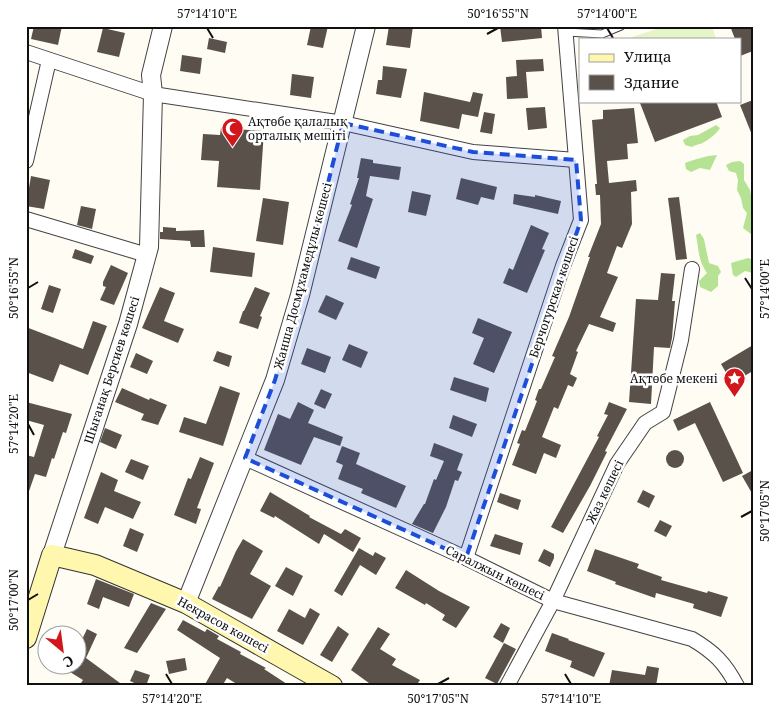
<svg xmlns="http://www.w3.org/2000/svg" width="779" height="712" font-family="'Noto Serif',serif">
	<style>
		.forest { fill: #b6e294 }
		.pitch { fill: #e5f5c9 }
		.building { fill: #5a514b }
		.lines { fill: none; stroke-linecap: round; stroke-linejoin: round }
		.service-casing { stroke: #434343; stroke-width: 9 }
		.minor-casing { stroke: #434343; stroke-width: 16 }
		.tertiary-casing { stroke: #434343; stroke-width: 20 }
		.secondary-casing { stroke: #323232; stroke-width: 22 }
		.service { stroke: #fff; stroke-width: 7 }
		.minor { stroke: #fff; stroke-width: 14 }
		.tertiary { stroke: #fff; stroke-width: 18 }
		.secondary { stroke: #fff7ae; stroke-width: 20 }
		.marked { fill: #1d4ed8; fill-opacity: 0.2; stroke: #1d4ed8; stroke-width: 4; stroke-dasharray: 10 6; stroke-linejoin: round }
		.ticks { fill: none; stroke: #101010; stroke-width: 2 }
		.labels { text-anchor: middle; stroke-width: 5; stroke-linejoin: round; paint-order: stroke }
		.poi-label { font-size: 12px; fill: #101010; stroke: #fff; text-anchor: start }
		.street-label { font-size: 12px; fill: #101010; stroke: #fff }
		.neatline { fill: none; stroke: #101010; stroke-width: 2 }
		.ticks-label { font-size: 12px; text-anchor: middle; fill: #101010 }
	</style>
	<rect width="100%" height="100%" fill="#fffdf3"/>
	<!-- forest -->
	<g class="forest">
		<path d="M 716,125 L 720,128 C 718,132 709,140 704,142 C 700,145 696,144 692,147 L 685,145 L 683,140 L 690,136 L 698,135 Z"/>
		<path d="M 717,155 L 710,170 L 700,168 L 691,172 L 686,169 L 685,163 C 696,159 705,156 717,155 Z"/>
		<polygon points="740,161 744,164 744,180 750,190 753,207 753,254 751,234 743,228 747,213 743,208 741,198 737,190 738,180 736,173 729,171 726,165 732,162"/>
		<path d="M 700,233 L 704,239 L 709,263 L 718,266 L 721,272 L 718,276 L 718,286 L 711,292 L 700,287 L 699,281 L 707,273 C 698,260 699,251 696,235 Z"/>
		<polygon points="748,258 753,260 753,273 745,271 736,277 733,275 731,263"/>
	</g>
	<!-- pitch -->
	<polygon class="pitch" points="666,26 712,26 716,39 633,39 632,37"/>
	<!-- building -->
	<g class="building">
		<polygon points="34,26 62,26 58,45 31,39"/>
		<polygon points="311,26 328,26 323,48 307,45"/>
		<polygon points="389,26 413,26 410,48 386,45"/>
		<polygon points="500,26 541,26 542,38 502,42"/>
		<polygon points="730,26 750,26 753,33 753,51 740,56 740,39 735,39"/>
		<polygon points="103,28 125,33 119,57 97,52"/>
		<polygon points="209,38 227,42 225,53 207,49"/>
		<polygon points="182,55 202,58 200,74 180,71"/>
		<polygon points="543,59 544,71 526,72 528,98 507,99 506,77 517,76 516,60"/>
		<polygon points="383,66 407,69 401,98 376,94 378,80 382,80"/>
		<polygon points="292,74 314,77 311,98 290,95"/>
		<polygon points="424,92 470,102 473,92 483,94 478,117 462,114 459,129 420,121"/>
		<polygon points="753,100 753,135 752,135 740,105"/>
		<polygon points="646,101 716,101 722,117 655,142 640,103"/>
		<polygon points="545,107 547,128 528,130 526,108"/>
		<polygon points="634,108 638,143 627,144 628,159 607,161 609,183 636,180 637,191 631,192 632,224 622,248 617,246 607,273 618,277 600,317 616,323 613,332 589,324 576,351 578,352 570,374 577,378 573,387 568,385 558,409 554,407 542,437 561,445 556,458 544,453 536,474 512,465 520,444 517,443 522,430 525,431 537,401 535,400 539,389 541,389 555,357 552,356 569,317 590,257 588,257 601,224 600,195 596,195 595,184 597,184 592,120 603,119 603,110"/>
		<polygon points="484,112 495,114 492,134 480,132"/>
		<polygon points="221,128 264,131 260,190 217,187 219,161 201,160 203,134 220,135"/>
		<polygon points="361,158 373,160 373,163 401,167 399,180 370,176 366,196 373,199 357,248 338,241 352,205 350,204 359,178 357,178"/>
		<polygon points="31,176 50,180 44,209 26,206"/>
		<polygon points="461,178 497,187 494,200 481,197 478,205 456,199"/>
		<polygon points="412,191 431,195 426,216 408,212"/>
		<polygon points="514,194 535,197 535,195 561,201 558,214 513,204"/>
		<polygon points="679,197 687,259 676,260 668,198"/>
		<polygon points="263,198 289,202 283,245 256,241"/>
		<polygon points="81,206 96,209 92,229 77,225"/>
		<polygon points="531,225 549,233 542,249 545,250 527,293 503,283 509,268 513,270"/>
		<polygon points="163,227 176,228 176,231 204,230 205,247 191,247 190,241 160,239 160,232 163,232"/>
		<polygon points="213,247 255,253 252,277 210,272"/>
		<polygon points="75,249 94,256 91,264 72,258"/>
		<polygon points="351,257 380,267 376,279 347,269"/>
		<polygon points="111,265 128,273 114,305 100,300 106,287 103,286 103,282"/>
		<polygon points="661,273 675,274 672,301 675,301 672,338 670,348 654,347 651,404 629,402 636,299 658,300"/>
		<polygon points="49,285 61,289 53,313 41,309"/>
		<polygon points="160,287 175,293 164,321 184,329 178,343 142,328"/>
		<polygon points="255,287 270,293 260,316 262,317 258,329 239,323 243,311 244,311"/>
		<polygon points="326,295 344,303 336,320 318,312"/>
		<polygon points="478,318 512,332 494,373 473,364 484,338 472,333"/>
		<polygon points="93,321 107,326 88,375 60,364 53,382 26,372 26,327 83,349"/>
		<polygon points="349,344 368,352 361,368 342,360"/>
		<polygon points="753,345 753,371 732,383 721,364"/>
		<polygon points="307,348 331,357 325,373 301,364"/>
		<polygon points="217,351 232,356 229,367 213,361"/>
		<polygon points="136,353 153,361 147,374 130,367"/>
		<polygon points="454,377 489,388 486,402 450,390"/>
		<polygon points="220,386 240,393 223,446 179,432 184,417 206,424"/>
		<polygon points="122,388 149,400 150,398 167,405 158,425 141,420 144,414 115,402"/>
		<polygon points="321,389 332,394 325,409 314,404"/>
		<polygon points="26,402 72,414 66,433 63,432 54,459 52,458 46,477 35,474 28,494 26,494 26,455 34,457 44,425 26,420"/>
		<polygon points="298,402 314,410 308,423 343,437 340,446 314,437 301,465 264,450 278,414 290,419"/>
		<polygon points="609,402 627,409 605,451 607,452 590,486 563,533 551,527 599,437 597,436 608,415 604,414"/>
		<polygon points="710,402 743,473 723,482 695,423 678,431 673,420"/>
		<polygon points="453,415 477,424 472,437 449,428"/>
		<polygon points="105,428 122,435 116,449 100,442"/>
		<polygon points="434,443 463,454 457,470 462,472 458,481 455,480 446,507 433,533 412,524 424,504 425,504 434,479 436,480 444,461 430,456"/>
		<polygon points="342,446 360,453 356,464 406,486 396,508 361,493 363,489 338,479 343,465 336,462"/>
		<circle cx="675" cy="459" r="9"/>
		<polygon points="200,457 214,463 197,508 201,509 196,524 174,515 188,478 191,479"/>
		<polygon points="131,459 149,466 143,480 125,472"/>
		<polygon points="753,470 753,495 742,476"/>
		<polygon points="101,472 118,480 114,491 141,502 133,519 105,507 98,524 84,518"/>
		<polygon points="643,490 655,496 649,508 637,502"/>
		<polygon points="270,492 310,516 309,517 341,534 345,529 361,538 353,552 324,534 319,544 275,516 274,518 260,511"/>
		<polygon points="500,493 521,500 518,510 497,502"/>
		<polygon points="660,520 672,526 666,537 654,531"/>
		<polygon points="130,528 144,534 137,552 123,546"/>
		<polygon points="495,534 523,543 520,555 490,546"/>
		<polygon points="243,539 263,551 250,574 271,586 252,619 212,599 219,586 220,587 236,551"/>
		<polygon points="359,548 373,556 375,552 386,558 376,575 360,565 342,596 334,591"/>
		<polygon points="544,549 554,554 554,558 550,567 538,561"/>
		<polygon points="595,549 639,564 637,568 662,577 661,580 707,593 708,591 728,597 721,617 693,608 694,604 656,593 655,598 615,584 616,582 587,571"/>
		<polygon points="286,567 303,576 293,596 275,586"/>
		<polygon points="406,570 439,591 470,607 456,628 442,620 445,615 426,603 425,605 395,588"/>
		<polygon points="96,579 134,594 129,607 103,597 99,609 87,604"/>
		<polygon points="151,603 166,609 137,653 124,648"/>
		<polygon points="310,608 320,614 303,645 277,631 289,609 305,618"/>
		<polygon points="183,620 205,632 207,629 219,636 217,639 241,652 240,654 266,668 264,669 290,686 240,686 227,678 222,686 204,686 220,658 177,630"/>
		<polygon points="501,623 510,628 503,643 493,637"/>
		<polygon points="338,626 349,634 332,662 320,655"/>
		<polygon points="378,627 390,634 380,649 396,659 392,665 420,680 416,686 373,686 351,670"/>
		<polygon points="87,629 97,634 86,658 124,686 86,686 81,683 83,680 57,664 78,664 78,648"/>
		<polygon points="552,633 569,639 568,640 605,653 594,677 570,667 572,661 545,651"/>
		<polygon points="504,643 516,649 497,684 485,678"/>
		<polygon points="185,658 187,670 169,674 166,661"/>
		<polygon points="647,666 659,668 656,686 609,686 612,670 645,675"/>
		<polygon points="135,670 150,675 146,686 141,686 130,681"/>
	</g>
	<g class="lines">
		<defs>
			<polyline id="service" points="566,32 602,34 621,26"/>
			<g id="minor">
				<polyline points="26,52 153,94 343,123 473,152 576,160"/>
				<polyline points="26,161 49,60"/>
				<polyline points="26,219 147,255"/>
				<path d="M 245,458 L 466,558 L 553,601 L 692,639 C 714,652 725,663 737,686"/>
				<polyline points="466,558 563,266 581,220 565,26"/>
				<polyline points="507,686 553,601 617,464 645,423 663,412 681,340 692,269"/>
			</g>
			<g id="tertiary">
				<polyline points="52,555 128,324 149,247 153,94 151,75 163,26"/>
				<polyline points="186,603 275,380 300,295 366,26"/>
			</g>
			<polyline id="secondary" points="26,638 52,555 95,565 186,603 332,686"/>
		</defs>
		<!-- service casing -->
		<use href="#service" class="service-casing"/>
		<!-- minor casing -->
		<use href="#minor" class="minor-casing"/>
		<!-- tertiary casing -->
		<use href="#tertiary" class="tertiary-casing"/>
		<!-- secondary casing -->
		<use href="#secondary" class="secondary-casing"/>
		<!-- service -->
		<use href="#service" class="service"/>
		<!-- minor -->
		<use href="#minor" class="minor"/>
		<!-- tertiary -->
		<use href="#tertiary" class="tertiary"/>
		<!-- secondary -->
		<use href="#secondary" class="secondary"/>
	</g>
	<!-- marked area -->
	<path class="marked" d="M 343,123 L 473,152 L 576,160 L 581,220 L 466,558 L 245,458 L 275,380 L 300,295 Z"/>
	<!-- ticks -->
	<path class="ticks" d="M 207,28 L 213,38M 607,28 L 613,38M 487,34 L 498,28M 745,278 L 752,289M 28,288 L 38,282M 28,424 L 34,435M 741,517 L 752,511M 28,600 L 38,594M 166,674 L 172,684M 565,674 L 571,684M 438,684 L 449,678"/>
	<!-- icons -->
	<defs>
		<symbol id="mosque-pin" viewBox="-11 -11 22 30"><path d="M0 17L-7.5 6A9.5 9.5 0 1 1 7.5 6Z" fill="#d1161c" stroke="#fff"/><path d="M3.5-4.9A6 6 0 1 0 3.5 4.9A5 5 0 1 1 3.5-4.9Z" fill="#fff"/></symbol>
		<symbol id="sight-pin" viewBox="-11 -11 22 30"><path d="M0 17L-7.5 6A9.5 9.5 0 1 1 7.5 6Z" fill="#d1161c" stroke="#fff"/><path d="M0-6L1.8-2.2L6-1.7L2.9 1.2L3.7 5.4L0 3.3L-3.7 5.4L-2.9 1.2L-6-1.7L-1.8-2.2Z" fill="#fff"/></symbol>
	</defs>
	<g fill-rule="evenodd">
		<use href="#mosque-pin" x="220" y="116" width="25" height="34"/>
		<use href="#sight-pin" x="722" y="366" width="25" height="34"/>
	</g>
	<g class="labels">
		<!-- poi labels -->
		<g class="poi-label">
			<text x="248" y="126">Ақтөбе қалалық<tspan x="248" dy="14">орталық мешіті</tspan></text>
			<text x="718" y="383" text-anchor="end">Ақтөбе мекені</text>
		</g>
		<!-- street labels -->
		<g class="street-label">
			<text transform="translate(303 276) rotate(-75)" y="4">Жанша Досмұхамедұлы көшесі</text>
			<text transform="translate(554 297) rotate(-71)" y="4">Берчогурская көшесі</text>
			<text transform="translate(112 370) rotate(-72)" y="4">Шығанақ Берсиев көшесі</text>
			<text transform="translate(605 492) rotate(-64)" y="4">Жаз көшесі</text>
			<text transform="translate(495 573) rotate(26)" y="4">Саралжын көшесі</text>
			<text transform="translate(223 625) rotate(29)" y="4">Некрасов көшесі</text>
		</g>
	</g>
	<!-- border -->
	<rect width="779" height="712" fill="none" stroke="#ffffff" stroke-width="55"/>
	<!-- legend -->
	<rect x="579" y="38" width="162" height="65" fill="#ffffff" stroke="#9f9f9f"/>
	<rect x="589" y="54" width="25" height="8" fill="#fff7ae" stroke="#9f9f9f"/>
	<text x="624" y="62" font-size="15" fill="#101010">Улица</text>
	<rect x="589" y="75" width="25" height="15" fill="#5a514b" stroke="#9f9f9f"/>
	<text x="624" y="88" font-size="15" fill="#101010">Здание</text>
	<!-- north arrow -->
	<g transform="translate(62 650) rotate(151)"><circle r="24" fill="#ffffff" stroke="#9f9f9f"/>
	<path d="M0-4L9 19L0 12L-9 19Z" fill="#d1161c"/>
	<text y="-8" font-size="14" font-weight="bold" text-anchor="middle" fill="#101010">С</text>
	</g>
	<rect x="28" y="28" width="724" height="656" class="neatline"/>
	<g class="ticks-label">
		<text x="207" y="18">57°14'10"E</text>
		<text x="498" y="18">50°16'55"N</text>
		<text x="607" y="18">57°14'00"E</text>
		<text transform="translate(14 288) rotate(-90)" y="4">50°16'55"N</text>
		<text transform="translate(765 289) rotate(-90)" y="4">57°14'00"E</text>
		<text transform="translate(14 424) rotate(-90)" y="4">57°14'20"E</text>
		<text transform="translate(765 511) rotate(-90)" y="4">50°17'05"N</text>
		<text transform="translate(14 600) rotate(-90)" y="4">50°17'00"N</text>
		<text x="172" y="703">57°14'20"E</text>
		<text x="438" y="703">50°17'05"N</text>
		<text x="571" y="703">57°14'10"E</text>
	</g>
</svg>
